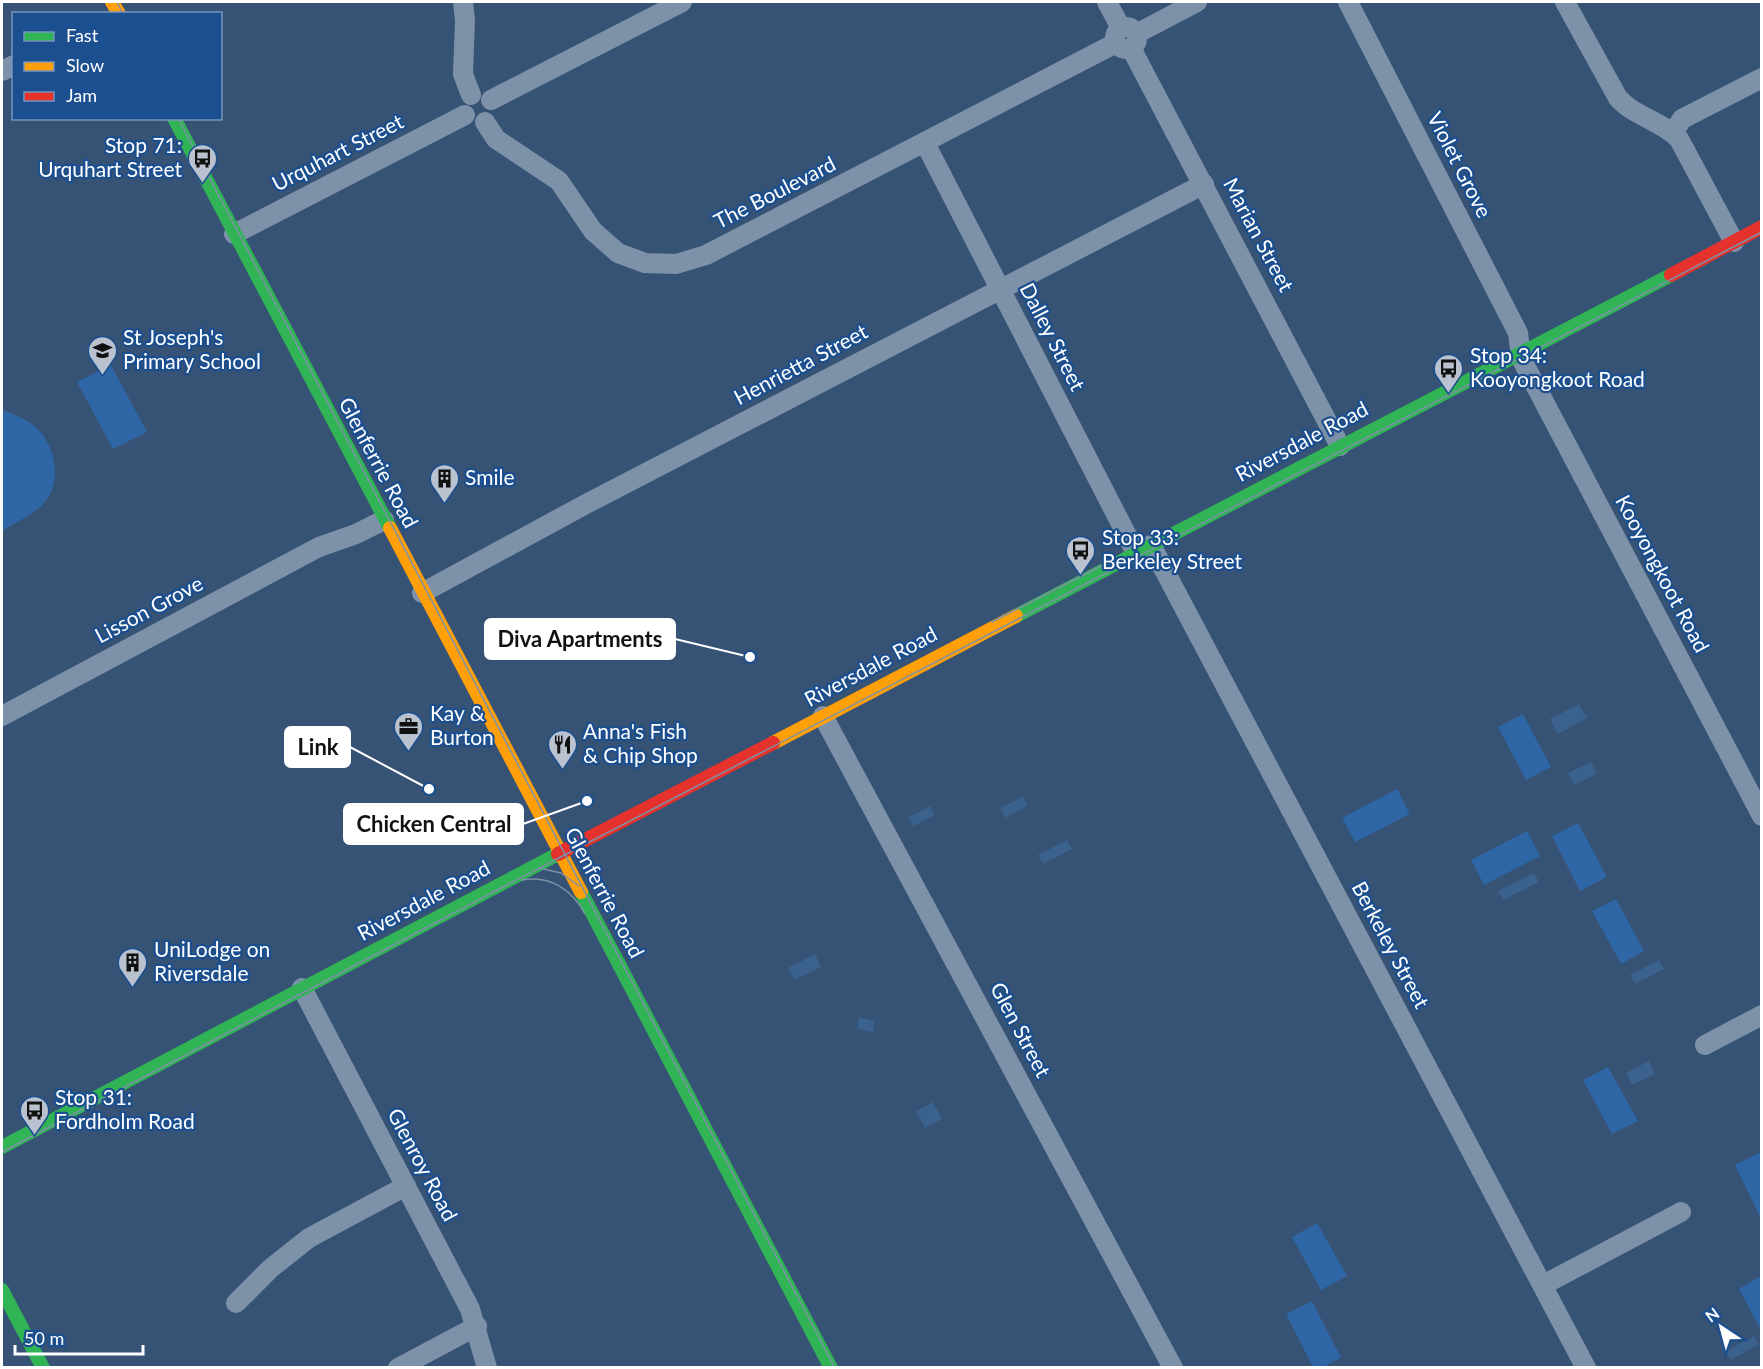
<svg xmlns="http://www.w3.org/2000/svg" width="1763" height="1369" font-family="Lato,sans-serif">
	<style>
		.green { fill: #2f66a5 }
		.water { fill: #3b618d }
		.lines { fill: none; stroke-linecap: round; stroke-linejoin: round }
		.street { stroke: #7d92a8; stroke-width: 20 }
		.fast { stroke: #30b455; stroke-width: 14 }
		.slow { stroke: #ff9f0a; stroke-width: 14 }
		.jam { stroke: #e5322d; stroke-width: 14 }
		.tram { stroke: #7e92a7; stroke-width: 1.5 }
		.labels { text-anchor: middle; stroke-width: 4.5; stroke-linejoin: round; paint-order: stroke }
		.poi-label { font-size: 21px; fill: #fff; stroke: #1b4f8f; text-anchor: start }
		.street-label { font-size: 21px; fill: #fff; stroke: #1b4f8f }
		.leader { fill: none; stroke: #fff; stroke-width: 2 }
		.callout-dot { fill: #fff; stroke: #1b4f8f; stroke-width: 2 }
		.callout { fill: #fff; stroke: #fff; stroke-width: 2 }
		.callout-label { font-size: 22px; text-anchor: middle; font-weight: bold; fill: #111 }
	</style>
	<rect width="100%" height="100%" fill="#365274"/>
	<!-- green -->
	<g class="green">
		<polygon points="111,365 147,432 113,449 77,382"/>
		<path d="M 2,410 C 14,414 29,420 38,429 C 57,450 63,486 41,506 C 30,516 15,523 2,531 Z"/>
		<polygon points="1523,714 1551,767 1526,780 1498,727"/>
		<polygon points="1397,789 1410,814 1355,842 1342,818"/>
		<polygon points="1578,823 1607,877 1580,891 1552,836"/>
		<polygon points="1527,831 1540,856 1484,885 1471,860"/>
		<polygon points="1616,899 1644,951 1621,964 1592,911"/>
		<polygon points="1608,1067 1638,1121 1612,1134 1583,1080"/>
		<polygon points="1761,1152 1762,1154 1761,1219 1735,1165"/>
		<polygon points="1317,1223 1347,1276 1321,1290 1292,1237"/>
		<polygon points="1761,1276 1761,1330 1739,1289"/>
		<polygon points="1312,1301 1341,1358 1323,1367 1313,1367 1286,1314"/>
	</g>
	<!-- water -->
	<g class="water">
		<polygon points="1579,704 1587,718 1558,734 1550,719"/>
		<polygon points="1591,762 1597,774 1574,785 1568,773"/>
		<polygon points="1023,797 1027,806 1005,818 1000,808"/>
		<polygon points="930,806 935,815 913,826 909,817"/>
		<polygon points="1067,840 1072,849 1043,864 1038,855"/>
		<polygon points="1534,873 1539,882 1503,900 1498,891"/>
		<polygon points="815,954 821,967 795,980 788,968"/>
		<polygon points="1659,960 1664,969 1635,984 1630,975"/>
		<polygon points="859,1017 875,1021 873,1032 857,1029"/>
		<polygon points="1649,1061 1655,1074 1632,1085 1626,1073"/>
		<polygon points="933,1102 942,1119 925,1128 916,1111"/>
		<polygon points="1754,1336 1759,1345 1730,1360 1726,1351"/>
	</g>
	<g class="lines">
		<!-- street -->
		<g class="street">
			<polyline points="463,2 465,20 463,74 471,95"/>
			<polyline points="1107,2 1121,28"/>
			<polyline points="1348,2 1518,333 1521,358 1762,816"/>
			<path d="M 1565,2 L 1618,98 C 1635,117 1662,121 1679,139 L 1734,242"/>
			<circle cx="1126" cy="38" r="11"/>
			<polyline points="1136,34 1197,2"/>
			<polyline points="1131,48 1340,446"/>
			<polyline points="2,71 14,65"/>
			<polyline points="491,100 682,2"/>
			<polyline points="485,122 496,139 559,181 593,231 618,253 645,263 676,264 706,255 1116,43"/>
			<polyline points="1673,133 1682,119 1762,78"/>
			<polyline points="925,143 1136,553"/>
			<polyline points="234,234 465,115"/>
			<polyline points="1151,545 1586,1368"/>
			<polyline points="422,593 586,504 1204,184"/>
			<polyline points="2,716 319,547 356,534 384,520"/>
			<polyline points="823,716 1173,1368"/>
			<polyline points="302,988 470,1309 487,1368"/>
			<polyline points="1705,1045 1762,1015"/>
			<polyline points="1543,1285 1681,1212"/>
			<polyline points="236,1303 271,1268 309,1238 406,1186"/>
			<polyline points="398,1368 477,1326"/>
		</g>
		<!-- fast -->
		<g class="fast">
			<polyline points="174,118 390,528"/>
			<polyline points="1016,616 1671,275"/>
			<polyline points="581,892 831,1368"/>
			<polyline points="2,1147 558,854"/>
			<polyline points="2,1290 43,1368"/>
		</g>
		<!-- slow -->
		<g class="slow">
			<polyline points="112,2 119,14"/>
			<polyline points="390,528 581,892"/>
			<polyline points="773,743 1016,616"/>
		</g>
		<!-- jam -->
		<g class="jam">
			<polyline points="1671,275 1762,227"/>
			<polyline points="558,854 773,743"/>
		</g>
		<!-- tram -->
		<g class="tram">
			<polyline points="117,2 123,14"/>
			<polyline points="178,118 835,1368"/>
			<polyline points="992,622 1109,562"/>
			<polyline points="539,868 561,873 579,886"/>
			<path d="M 522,880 C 551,875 572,890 585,914"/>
			<polyline points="2,1152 503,887 1762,232"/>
		</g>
	</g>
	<!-- icons -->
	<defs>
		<symbol id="bus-pin" viewBox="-11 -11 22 30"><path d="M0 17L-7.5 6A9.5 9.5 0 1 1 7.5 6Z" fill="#b9c2ce" stroke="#1b4f8f"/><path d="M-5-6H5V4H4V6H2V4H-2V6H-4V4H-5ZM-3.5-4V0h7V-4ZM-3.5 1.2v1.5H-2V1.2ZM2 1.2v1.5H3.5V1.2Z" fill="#111"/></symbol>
		<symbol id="school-pin" viewBox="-11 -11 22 30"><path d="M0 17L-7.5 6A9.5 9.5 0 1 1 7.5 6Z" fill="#b9c2ce" stroke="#1b4f8f"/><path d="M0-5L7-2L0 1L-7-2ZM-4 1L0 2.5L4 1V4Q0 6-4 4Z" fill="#111"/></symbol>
		<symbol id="building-pin" viewBox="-11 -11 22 30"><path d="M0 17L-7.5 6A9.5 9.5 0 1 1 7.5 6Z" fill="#b9c2ce" stroke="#1b4f8f"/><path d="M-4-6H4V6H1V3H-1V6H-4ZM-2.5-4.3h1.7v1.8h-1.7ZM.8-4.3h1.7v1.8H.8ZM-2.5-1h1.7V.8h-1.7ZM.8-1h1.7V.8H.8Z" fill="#111"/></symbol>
		<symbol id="office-pin" viewBox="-11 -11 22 30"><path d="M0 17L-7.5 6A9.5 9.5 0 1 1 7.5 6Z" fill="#b9c2ce" stroke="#1b4f8f"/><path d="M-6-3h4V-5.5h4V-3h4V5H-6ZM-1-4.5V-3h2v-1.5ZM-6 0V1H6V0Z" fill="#111"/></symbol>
		<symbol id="restaurant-pin" viewBox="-11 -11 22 30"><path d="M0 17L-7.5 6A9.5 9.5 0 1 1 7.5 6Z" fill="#b9c2ce" stroke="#1b4f8f"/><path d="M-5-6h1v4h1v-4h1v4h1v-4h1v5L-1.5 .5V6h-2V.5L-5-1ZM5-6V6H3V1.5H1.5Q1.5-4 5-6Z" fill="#111"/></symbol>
	</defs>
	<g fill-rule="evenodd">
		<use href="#bus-pin" x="186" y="142" width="33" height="45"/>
		<use href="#school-pin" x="86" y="334" width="33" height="45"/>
		<use href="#bus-pin" x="1432" y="352" width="33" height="45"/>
		<use href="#building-pin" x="428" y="462" width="33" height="45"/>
		<use href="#bus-pin" x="1064" y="534" width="33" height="45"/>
		<use href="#office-pin" x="392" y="710" width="33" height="45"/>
		<use href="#restaurant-pin" x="546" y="728" width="33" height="45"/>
		<use href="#building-pin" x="116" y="946" width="33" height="45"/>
		<use href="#bus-pin" x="18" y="1094" width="33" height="45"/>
	</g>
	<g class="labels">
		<!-- poi labels -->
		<g class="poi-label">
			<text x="182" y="153" text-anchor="end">Stop 71:<tspan x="182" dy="24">Urquhart Street</tspan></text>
			<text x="123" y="345">St Joseph's<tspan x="123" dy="24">Primary School</tspan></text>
			<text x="1470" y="363">Stop 34:<tspan x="1470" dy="24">Kooyongkoot Road</tspan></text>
			<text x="465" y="485">Smile</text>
			<text x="1102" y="545">Stop 33:<tspan x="1102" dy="24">Berkeley Street</tspan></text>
			<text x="430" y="721">Kay &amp;<tspan x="430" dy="24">Burton</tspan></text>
			<text x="583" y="739">Anna's Fish<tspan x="583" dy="24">&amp; Chip Shop</tspan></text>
			<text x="154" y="957">UniLodge on<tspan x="154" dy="24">Riversdale</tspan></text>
			<text x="55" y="1105">Stop 31:<tspan x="55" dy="24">Fordholm Road</tspan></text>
		</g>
		<!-- street labels -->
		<g class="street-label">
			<text transform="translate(338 153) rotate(-27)" y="7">Urquhart Street</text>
			<text transform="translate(1459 165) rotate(63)" y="7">Violet Grove</text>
			<text transform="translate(775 193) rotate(-27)" y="7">The Boulevard</text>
			<text transform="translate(1258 235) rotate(62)" y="7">Marian Street</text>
			<text transform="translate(1052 337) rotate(63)" y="7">Dalley Street</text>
			<text transform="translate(801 365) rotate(-28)" y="7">Henrietta Street</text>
			<text transform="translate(1302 442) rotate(-28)" y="7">Riversdale Road</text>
			<text transform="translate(378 463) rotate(62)" y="7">Glenferrie Road</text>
			<text transform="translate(1662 574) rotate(62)" y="7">Kooyongkoot Road</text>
			<text transform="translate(149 610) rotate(-28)" y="7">Lisson Grove</text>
			<text transform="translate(871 667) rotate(-28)" y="7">Riversdale Road</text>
			<text transform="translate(604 893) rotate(62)" y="7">Glenferrie Road</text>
			<text transform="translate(424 901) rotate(-28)" y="7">Riversdale Road</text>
			<text transform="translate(1390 945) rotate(62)" y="7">Berkeley Street</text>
			<text transform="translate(1020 1030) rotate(62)" y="7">Glen Street</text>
			<text transform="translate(422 1165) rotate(62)" y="7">Glenroy Road</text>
		</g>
	</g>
	<!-- callouts -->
	<path class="leader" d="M750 657L675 639M429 789L350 747M587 801L523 824"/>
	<g class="callout-dot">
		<circle cx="750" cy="657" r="6"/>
		<circle cx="429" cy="789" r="6"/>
		<circle cx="587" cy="801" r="6"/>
	</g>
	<g class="callout">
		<rect x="485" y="619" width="190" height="40" rx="6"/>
		<rect x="285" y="727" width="65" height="40" rx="6"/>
		<rect x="344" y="804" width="179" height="40" rx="6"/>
	</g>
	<g class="callout-label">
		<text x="580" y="647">Diva Apartments</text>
		<text x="318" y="755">Link</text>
		<text x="434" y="832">Chicken Central</text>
	</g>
	<!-- border -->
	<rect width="1763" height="1369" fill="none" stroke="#ffffff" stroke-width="6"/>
	<!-- legend -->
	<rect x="12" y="12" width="210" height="108" fill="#1b4f8f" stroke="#7695bc" stroke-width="1.5"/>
	<rect x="24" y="32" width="30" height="9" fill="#30b455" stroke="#7695bc" stroke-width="1.5"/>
	<text x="66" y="42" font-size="18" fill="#ffffff">Fast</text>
	<rect x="24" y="62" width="30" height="9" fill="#ff9f0a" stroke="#7695bc" stroke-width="1.5"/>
	<text x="66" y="72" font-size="18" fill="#ffffff">Slow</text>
	<rect x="24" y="92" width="30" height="9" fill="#e5322d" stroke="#7695bc" stroke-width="1.5"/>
	<text x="66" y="102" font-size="18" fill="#ffffff">Jam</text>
	<!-- north arrow -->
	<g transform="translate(1721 1327) rotate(324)" stroke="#1b4f8f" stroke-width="4.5" paint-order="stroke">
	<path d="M0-4.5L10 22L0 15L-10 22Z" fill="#ffffff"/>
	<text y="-9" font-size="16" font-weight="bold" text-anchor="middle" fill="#ffffff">N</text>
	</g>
	<!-- scale -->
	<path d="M15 1345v9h128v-9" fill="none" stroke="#ffffff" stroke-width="3"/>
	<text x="24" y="1345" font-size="18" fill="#ffffff" stroke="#1b4f8f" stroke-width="4.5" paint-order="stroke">50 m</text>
</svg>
